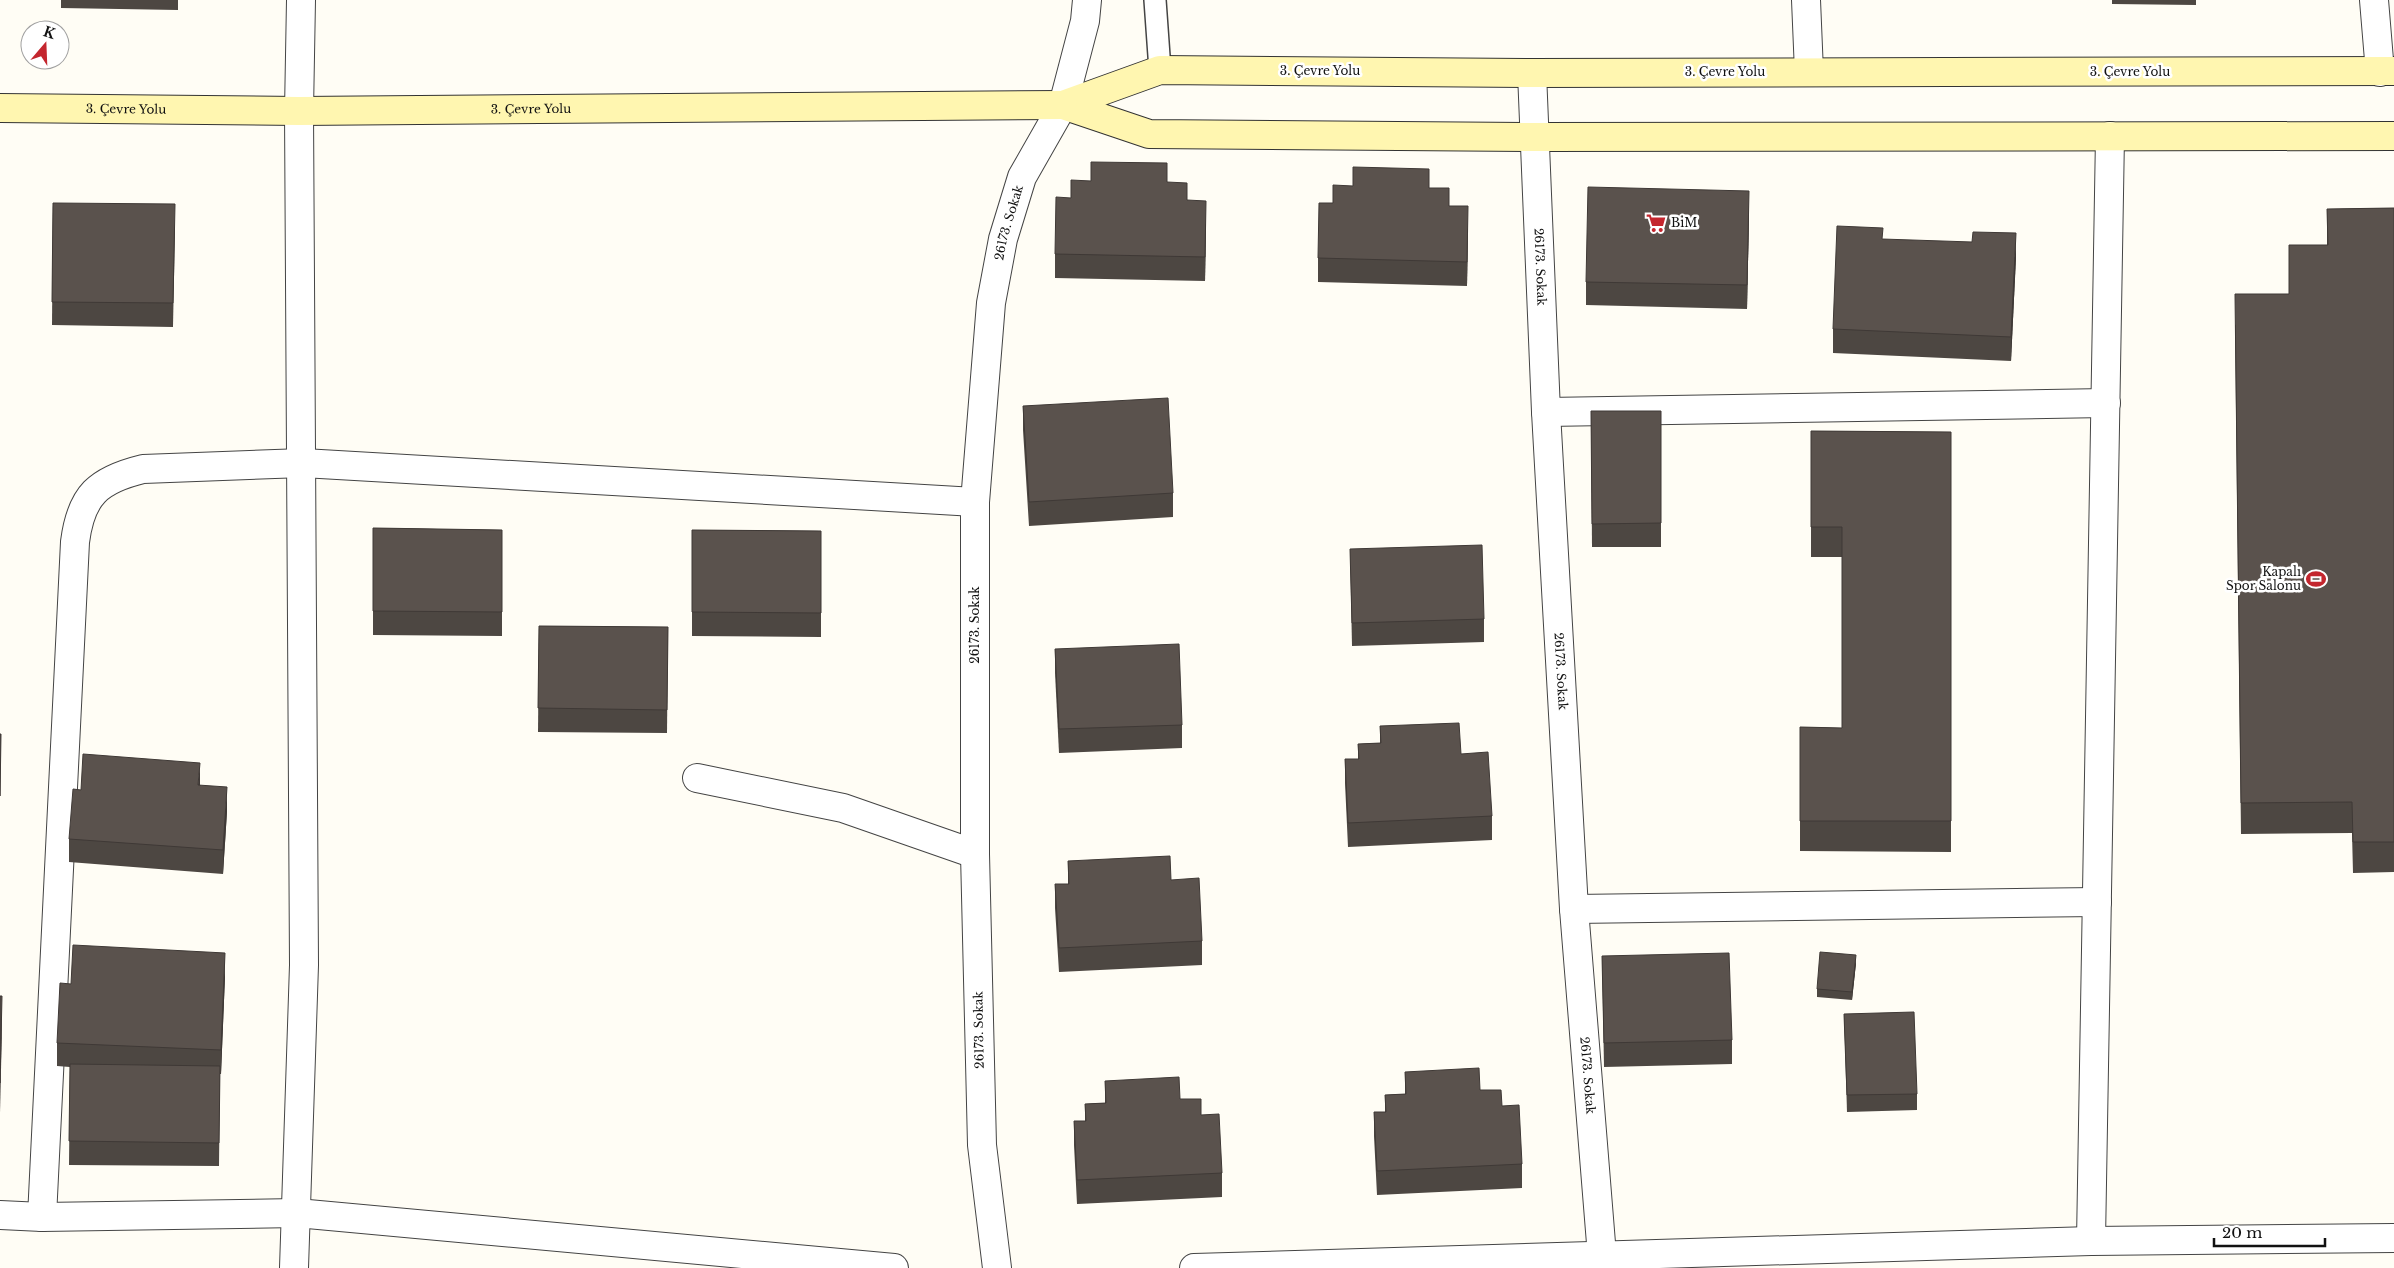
<svg xmlns="http://www.w3.org/2000/svg" width="2394" height="1268" font-family="'Libre Baskerville',serif">
	<style>
		.lines { fill: none; stroke-linecap: round; stroke-linejoin: round }
		.service-casing { stroke: #444; stroke-width: 24 }
		.minor-casing { stroke: #444; stroke-width: 30 }
		.secondary-casing { stroke: #333; stroke-width: 30 }
		.service { stroke: #fff; stroke-width: 21 }
		.minor { stroke: #fff; stroke-width: 28 }
		.secondary { stroke: #fff6b0; stroke-width: 28 }
		.wall { fill: #4d4742 }
		.shaded-wall { fill: #3f3936 }
		.building { fill: #5a524d; stroke: #3f3936 }
		.labels { text-anchor: middle; stroke-width: 5; stroke-linejoin: round; paint-order: stroke }
		.street-label { font-size: 12px; fill: #111; stroke: #fff }
		.poi-label { font-size: 12px; fill: #111; stroke: #fff; text-anchor: start }
	</style>
	<rect width="100%" height="100%" fill="#fffdf5"/>
	<g class="lines">
		<defs>
			<polyline id="service" points="1155,0 1160,70"/>
			<g id="minor">
				<polyline points="1806,0 1809,72"/>
				<polyline points="2374,0 2380,72"/>
				<path id="s1" d="M 1532,73 L 1546,412 L 1574,909 L 1603,1268"/>
				<polyline points="1546,412 2106,403"/>
				<polyline points="697,778 843,808 975,854"/>
				<polyline points="1574,909 2097,902"/>
				<polyline points="0,1215 42,1217 297,1213 894,1268"/>
				<path d="M 42,1217 L 75,542 C 81,495 98,480 143,469 L 303,463 L 975,502"/>
				<polyline points="2091,1241 2110,136"/>
				<polyline points="294,1268 304,965 299,111 301,0"/>
				<path id="s2" d="M 997,1268 L 982,1145 L 975,854 L 975,502 L 991,303 L 1003,239 L 1022,177 L 1063,105 L 1085,21 L 1087,0"/>
				<polyline points="1194,1268 2091,1241 2394,1238"/>
			</g>
			<g id="secondary">
				<polyline points="2394,71 1532,73 1160,70 1063,105 1149,134 1533,137 2394,136"/>
				<path id="s3" d="M 0,108 L 299,111 L 1063,105"/>
			</g>
		</defs>
		<!-- service casing -->
		<use href="#service" class="service-casing"/>
		<!-- minor casing -->
		<use href="#minor" class="minor-casing"/>
		<!-- secondary casing -->
		<use href="#secondary" class="secondary-casing"/>
		<!-- service -->
		<use href="#service" class="service"/>
		<!-- minor -->
		<use href="#minor" class="minor"/>
		<!-- secondary -->
		<use href="#secondary" class="secondary"/>
	</g>
	<!-- wall -->
	<g class="wall">
		<polygon points="61,0 178,0 178,10 61,8"/>
		<polygon points="2112,0 2196,0 2196,5 2112,4"/>
		<polygon points="1091,181 1167,182 1187,200 1206,225 1205,281 1055,278 1055,254 1071,198"/>
		<polygon points="1353,186 1429,188 1449,206 1468,230 1467,286 1318,282 1318,258 1333,203"/>
		<polygon points="53,203 175,228 173,327 52,325"/>
		<polygon points="2394,208 2394,872 2353,873 2352,833 2241,834 2235,325 2289,294 2327,245 2327,209"/>
		<polygon points="1749,215 1747,309 1586,305 1586,282"/>
		<polygon points="1883,239 2016,257 2011,361 1833,353 1833,329"/>
		<polygon points="1023,406 1173,493 1173,517 1029,526 1023,430"/>
		<polygon points="1591,411 1661,411 1661,547 1592,547"/>
		<polygon points="1811,431 1951,432 1951,852 1800,851 1800,727 1842,728 1842,557 1811,557"/>
		<polygon points="373,528 502,530 502,636 373,635"/>
		<polygon points="692,530 821,531 821,637 692,636"/>
		<polygon points="1350,549 1484,619 1484,642 1352,646"/>
		<polygon points="539,626 668,627 667,733 538,732"/>
		<polygon points="1055,649 1182,725 1182,748 1059,753 1055,673"/>
		<polygon points="1380,726 1461,754 1492,816 1492,840 1348,847 1345,783 1345,759 1358,759 1358,744 1380,743"/>
		<polygon points="200,785 227,811 223,874 69,862 69,839 81,790"/>
		<polygon points="1068,861 1171,880 1202,941 1202,965 1059,972 1055,908 1055,884 1068,884"/>
		<polygon points="1602,956 1732,1040 1732,1064 1604,1067"/>
		<polygon points="1856,963 1852,1000 1817,997 1817,989"/>
		<polygon points="225,976 221,1074 220,1074 219,1166 69,1165 70,1067 57,1066 57,1043 71,984"/>
		<polygon points="1844,1014 1917,1094 1917,1110 1847,1112"/>
		<polygon points="1405,1072 1480,1090 1502,1106 1522,1164 1522,1188 1377,1195 1374,1136 1374,1112 1385,1112 1385,1095 1405,1094"/>
		<polygon points="1105,1081 1180,1099 1201,1115 1222,1173 1222,1197 1077,1204 1074,1145 1074,1121 1085,1121 1085,1104 1105,1103"/>
	</g>
	<!-- shaded-wall -->
	<g class="shaded-wall">
		<polygon points="1749,191 1749,215 1747,309 1747,285"/>
		<polygon points="1206,201 1206,225 1205,281 1205,257"/>
		<polygon points="1468,206 1468,230 1467,286 1467,262"/>
		<polygon points="2016,233 2016,257 2011,361 2011,337"/>
		<polygon points="200,763 200,787 198,785"/>
		<polygon points="227,787 227,811 223,874 223,850"/>
		<polygon points="225,953 225,976 221,1074 221,1050"/>
		<polygon points="1856,955 1856,963 1852,1000 1852,992"/>
		<polygon points="2,996 2,1026 0,1113 0,1083"/>
	</g>
	<!-- building -->
	<g class="building">
		<polygon points="1091,162 1167,163 1167,182 1187,183 1187,200 1206,201 1205,257 1055,254 1056,197 1071,198 1071,180 1091,181"/>
		<polygon points="1353,167 1429,169 1429,188 1449,188 1449,206 1468,206 1467,262 1318,258 1319,203 1333,203 1333,185 1353,186"/>
		<polygon points="1588,187 1749,191 1747,285 1586,282"/>
		<polygon points="53,203 175,204 173,303 52,302"/>
		<polygon points="2394,208 2394,842 2353,842 2352,802 2241,803 2235,294 2289,294 2289,245 2328,245 2327,209"/>
		<polygon points="1837,226 1883,228 1882,239 1972,242 1973,232 2016,233 2011,337 1833,329"/>
		<polygon points="1168,398 1173,493 1029,502 1023,406"/>
		<polygon points="1591,411 1661,411 1661,523 1592,524"/>
		<polygon points="1811,431 1951,432 1951,821 1800,821 1800,727 1842,728 1842,527 1811,527"/>
		<polygon points="373,528 502,530 502,612 373,611"/>
		<polygon points="692,530 821,531 821,613 692,612"/>
		<polygon points="1482,545 1484,619 1352,623 1350,549"/>
		<polygon points="539,626 668,627 667,710 538,708"/>
		<polygon points="1179,644 1182,725 1059,729 1055,649"/>
		<polygon points="1459,723 1461,754 1488,752 1492,816 1348,823 1345,759 1359,759 1358,744 1381,743 1380,726"/>
		<polygon points="0,734 1,734 0,796"/>
		<polygon points="83,754 200,763 198,785 227,787 223,850 69,839 73,789 81,790"/>
		<polygon points="1170,856 1171,880 1199,878 1202,941 1059,948 1055,884 1069,884 1068,861"/>
		<polygon points="73,945 225,953 221,1050 57,1043 60,983 71,984"/>
		<polygon points="1820,952 1856,955 1852,992 1817,989"/>
		<polygon points="1729,953 1732,1040 1604,1043 1602,956"/>
		<polygon points="0,996 2,996 0,1083"/>
		<polygon points="1914,1012 1917,1094 1847,1095 1844,1014"/>
		<polygon points="70,1064 220,1066 219,1143 69,1141"/>
		<polygon points="1479,1068 1480,1090 1501,1090 1502,1106 1519,1105 1522,1164 1377,1171 1374,1112 1386,1112 1385,1095 1406,1094 1405,1072"/>
		<polygon points="1179,1077 1180,1099 1201,1099 1201,1115 1219,1114 1222,1173 1077,1180 1074,1121 1086,1121 1085,1104 1106,1103 1105,1081"/>
	</g>
	<!-- icons -->
	<defs>
		<symbol id="supermarket-bare" viewBox="-9 -9 18 18"><path d="M-6-5.5h2.5l.6 2H6L4.5 2H-2.5L-4.4-4H-6ZM-1.5 3.2a1.3 1.3 0 1 0 .1 0ZM3 3.2a1.3 1.3 0 1 0 .1 0Z" fill="#c4262e" stroke="#fff" stroke-width="2.5" paint-order="stroke"/></symbol>
		<symbol id="stadium-bare" viewBox="-9 -9 18 18"><path d="M0-5a6.5 5 0 1 0 0 10a6.5 5 0 1 0 0-10ZM-3.5-1.8h7v3.6h-7Z" fill="#c4262e" stroke="#fff" stroke-width="2.5" paint-order="stroke"/></symbol>
	</defs>
	<g fill-rule="evenodd">
		<use href="#supermarket-bare" x="1642" y="209" width="28" height="28"/>
		<use href="#stadium-bare" x="2302" y="565" width="28" height="28"/>
	</g>
	<g class="labels">
		<!-- street labels -->
		<g class="street-label">
			<text x="1320" y="75">3. Çevre Yolu</text>
			<text x="1725" y="76">3. Çevre Yolu</text>
			<text x="2130" y="76">3. Çevre Yolu</text>
			<text dy="4" stroke="none"><textPath href="#s3" startOffset="126">3. Çevre Yolu</textPath></text>
			<text dy="4" stroke="none"><textPath href="#s3" startOffset="531">3. Çevre Yolu</textPath></text>
			<text dy="4" stroke="none"><textPath href="#s2" startOffset="1049">26173. Sokak</textPath></text>
			<text dy="4" stroke="none"><textPath href="#s1" startOffset="194">26173. Sokak</textPath></text>
			<text transform="translate(975 625) rotate(-90)" y="4">26173. Sokak</text>
			<text dy="4" stroke="none"><textPath href="#s1" startOffset="599">26173. Sokak</textPath></text>
			<text transform="translate(979 1030) rotate(-91)" y="4">26173. Sokak</text>
			<text dy="4" stroke="none"><textPath href="#s1" startOffset="1004">26173. Sokak</textPath></text>
		</g>
		<!-- poi labels -->
		<g class="poi-label">
			<text x="1671" y="227">BiM</text>
			<text x="2301" y="576" text-anchor="end">Kapalı<tspan x="2301" dy="14">Spor Salonu</tspan></text>
		</g>
	</g>
	<!-- north arrow -->
	<g transform="translate(45 45) rotate(19)"><circle r="24" fill="#ffffff" stroke="#a0a0a0"/>
	<path d="M0-4L9 19L0 12L-9 19Z" fill="#c4262e"/>
	<text y="-8" font-size="14" font-weight="bold" text-anchor="middle" fill="#111111">K</text>
	</g>
	<!-- scale -->
	<path d="M2214 1238v8h111v-8" fill="none" stroke="#111111" stroke-width="2.5"/>
	<text x="2222" y="1238" font-size="15" fill="#111111" stroke="#ffffff" stroke-width="4" paint-order="stroke">20 m</text>
</svg>
